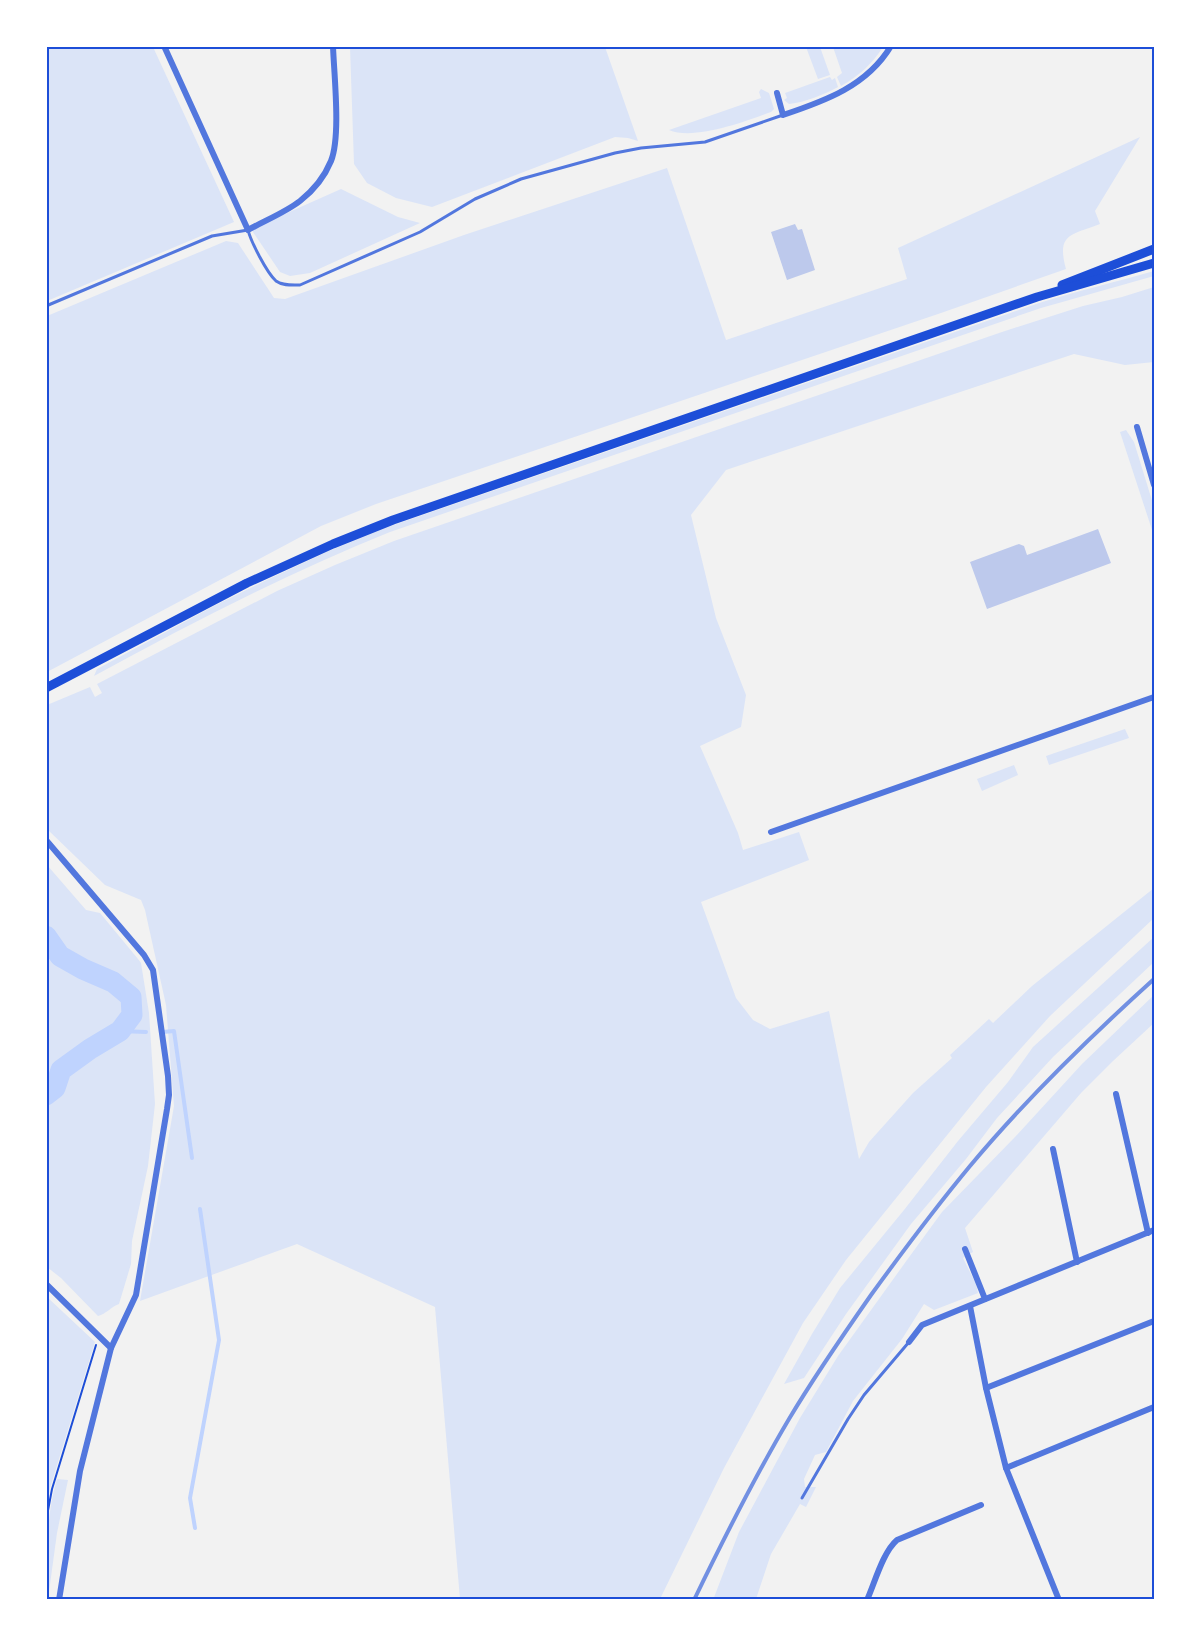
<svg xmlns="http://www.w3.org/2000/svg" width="1201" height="1646" font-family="'Exo 2',sans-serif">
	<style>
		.green { fill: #dbe4f7 }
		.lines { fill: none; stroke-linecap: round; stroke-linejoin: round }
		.stream { stroke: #bfd3fe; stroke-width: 4 }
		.river { stroke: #bfd3fe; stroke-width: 21 }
		.building { fill: #bdc9ec }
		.path { stroke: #1d4ed8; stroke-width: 2 }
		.service { stroke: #5277de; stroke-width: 3 }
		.minor { stroke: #5277de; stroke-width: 6 }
		.secondary { stroke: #1d4ed8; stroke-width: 9 }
		.rail { stroke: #7290e2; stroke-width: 4 }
		.neatline { fill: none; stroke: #1d4ed8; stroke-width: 2 }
	</style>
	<rect width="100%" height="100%" fill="#f2f2f2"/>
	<!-- green -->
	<g class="green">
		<polygon points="47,46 153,47 234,222 47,301"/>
		<polygon points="350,47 605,47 638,141 628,138 615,137 432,207 396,198 367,183 354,164"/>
		<polygon points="806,47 820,47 830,75 818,79"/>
		<path d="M 833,47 L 833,46 L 883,47 C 871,65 860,75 841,86 L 837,77 L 842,73 Z"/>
		<path d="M 830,77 L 832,80 L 835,78 L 838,87 C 823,95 806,102 789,104 L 784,100 L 787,98 L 785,93 Z"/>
		<path d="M 761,89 L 769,93 L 774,109 L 771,112 C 747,121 694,141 669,130 L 761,98 L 759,92 Z"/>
		<path d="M 1140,137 L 1095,211 L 1100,224 C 1072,235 1056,233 1066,269 L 941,313 L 376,504 L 321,526 L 47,672 L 47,316 L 226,241 L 238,243 L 274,298 L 285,299 L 464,235 L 667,168 L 726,340 L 907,279 L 898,248 Z"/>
		<polygon points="341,189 398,217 420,223 310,273 290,276 280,272 251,229"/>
		<path d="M 1154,271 L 1154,276 L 1041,308 L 390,532 C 288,573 191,623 94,676 L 97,669 L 214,606 L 271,578 L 329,551 L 388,527 L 1039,303 C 1077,291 1116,282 1154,271 Z"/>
		<polygon points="1154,287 1154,362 1125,365 1074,354 726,470 691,515 716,618 746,695 741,727 700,746 738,833 743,850 799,832 809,860 701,902 736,998 753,1020 770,1029 829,1011 859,1159 869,1142 913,1093 952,1058 950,1055 989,1019 993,1023 1032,986 1154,888 1154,918 1050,1016 986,1087 846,1260 803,1323 724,1468 660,1599 460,1599 435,1307 297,1244 140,1301 174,1106 166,1005 145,910 141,900 105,885 47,829 47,705 90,687 95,697 102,693 97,684 277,591 335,565 394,541 1002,332 1083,306 1122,297"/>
		<polygon points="1126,430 1134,442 1154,507 1154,536 1120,432"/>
		<polygon points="1125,729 1129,738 1049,765 1046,756"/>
		<polygon points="1014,765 1018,775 982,791 977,779"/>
		<path d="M 47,865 L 86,910 L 100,913 L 138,959 L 141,963 L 149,1013 L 155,1104 L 148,1166 L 132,1241 L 131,1264 L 119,1304 C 111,1307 106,1314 98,1316 L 61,1278 L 47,1267 Z"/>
		<polygon points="1154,937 1154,962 1053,1057 997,1118 966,1159 911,1224 846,1314 804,1378 784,1384 812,1334 840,1288 904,1210 958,1141 1008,1082 1033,1047"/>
		<polygon points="1154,995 1154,1023 1113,1061 1081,1093 965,1228 973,1252 963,1258 976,1284 978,1293 934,1310 924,1304 902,1339 853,1401 826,1452 815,1455 804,1479 805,1487 816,1487 806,1507 800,1504 771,1554 756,1599 713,1600 739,1532 800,1418 838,1356 907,1260 942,1212 1015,1137 1082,1064"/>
		<polygon points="47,1297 95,1342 50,1488 47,1506"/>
		<path d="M 57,1479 L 68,1480 L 57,1533 L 48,1599 L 47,1600 C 47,1559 45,1519 57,1479 Z"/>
	</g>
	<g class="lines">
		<!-- stream -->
		<g class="stream">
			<polyline points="120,1031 146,1032"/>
			<polyline points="163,1032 174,1031 192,1158"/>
			<polyline points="195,1528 190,1498 219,1340 200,1209"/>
		</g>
		<!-- river -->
		<polyline class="river" points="46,936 60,956 83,969 113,982 131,997 132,1015 120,1031 90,1049 61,1070 55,1088 46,1095"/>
	</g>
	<!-- building -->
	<g class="building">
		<polygon points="795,224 798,230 802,229 815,270 787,280 771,232"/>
		<polygon points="1098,529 1111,563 987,609 970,562 1019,544 1024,546 1027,555"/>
	</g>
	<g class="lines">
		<!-- path -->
		<polyline class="path" points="46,1521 52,1489 96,1345"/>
		<!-- service -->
		<g class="service">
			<path d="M 46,306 L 212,236 L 248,230 C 251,242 267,273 276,281 C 283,286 292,285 300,285 L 420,232 L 475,199 L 521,179 L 615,153 L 641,148 L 705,142 L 783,115"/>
			<polyline points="802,1498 848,1419 864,1395 909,1342"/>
		</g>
		<!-- minor -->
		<g class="minor">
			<path d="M 164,46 L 248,230 C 264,221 286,212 300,201 C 314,190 324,178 331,161 C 341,136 334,75 333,46"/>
			<path d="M 777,93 L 783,115 C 825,101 867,86 891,46"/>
			<polyline points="1137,427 1154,485"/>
			<polyline points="771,832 1154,697"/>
			<polyline points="46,840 144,955 153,970 168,1076 169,1095 167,1109 136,1295 111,1348 80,1471 59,1600"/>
			<polyline points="1116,1094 1148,1233"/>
			<polyline points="1053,1149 1077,1262"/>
			<polyline points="965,1249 985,1299"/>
			<polyline points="46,1284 111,1348"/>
			<polyline points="970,1306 986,1388 1006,1468 1059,1600"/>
			<polyline points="909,1342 922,1325 1154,1230"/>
			<polyline points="986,1388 1154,1321"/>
			<polyline points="1006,1468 1154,1407"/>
			<path d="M 867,1600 C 875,1582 883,1552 897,1540 L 981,1505"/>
		</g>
		<!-- secondary -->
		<g class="secondary">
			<polyline points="1062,285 1154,249"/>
			<polyline points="46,688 247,583 333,544 393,520 1037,297 1154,263"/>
		</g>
		<!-- rail -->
		<path class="rail" d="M 694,1600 C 724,1538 754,1478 789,1419 C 814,1377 843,1335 871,1295 C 903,1251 936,1207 970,1166 C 1025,1100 1091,1036 1154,979"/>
	</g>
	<!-- border -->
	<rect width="1201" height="1646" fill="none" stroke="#ffffff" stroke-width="96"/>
	<rect x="48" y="48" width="1105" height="1550" class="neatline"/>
</svg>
